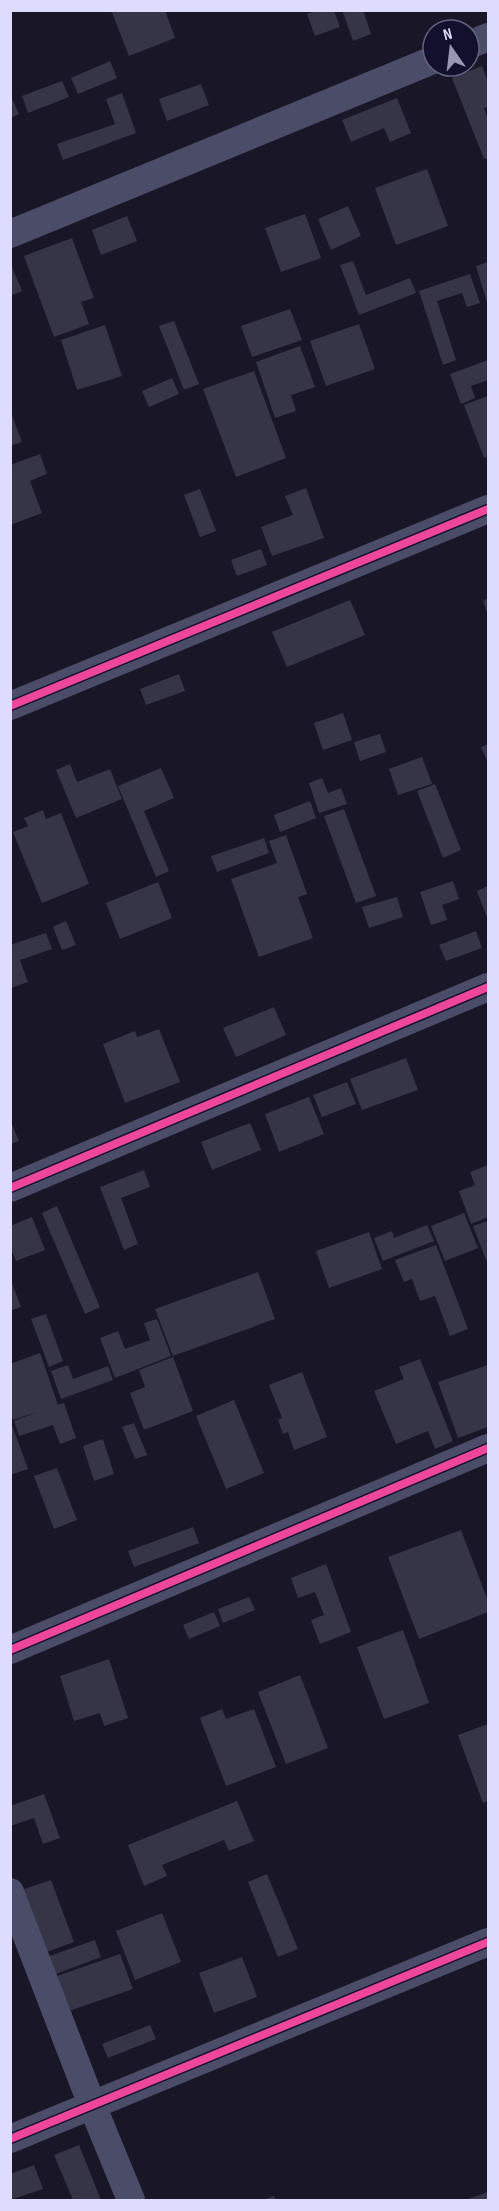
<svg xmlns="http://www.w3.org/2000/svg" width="499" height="2211" font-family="'Sofia Sans Condensed',sans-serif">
<rect width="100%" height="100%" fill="#181627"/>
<g fill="#363548">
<path d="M111 10H165L175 38 129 56Z"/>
<path d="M318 10H334L340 27 315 36 307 14Z"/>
<path d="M342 10H363L371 34 353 41Z"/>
<path d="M110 61 117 78 78 94 71 78Z"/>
<path d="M482 66 488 82V107L484 108 488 120V158L484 159 452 78Z"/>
<path d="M62 81 69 97 28 113 22 96Z"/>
<path d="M201 84 209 105 167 121 159 99Z"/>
<path d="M122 93 136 133 63 160 57 144 115 124 106 99Z"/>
<path d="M10 94 19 114 10 118Z"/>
<path d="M397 98 411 133 390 142 384 128 351 142 342 120Z"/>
<path d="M427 169 448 226 396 245 375 188Z"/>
<path d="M348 206 361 236 331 250 318 219Z"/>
<path d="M305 214 321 258 281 272 265 228Z"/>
<path d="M127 216 137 241 101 255 92 230Z"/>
<path d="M72 238 94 298 81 302 89 324 54 337 24 256Z"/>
<path d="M353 261 366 295 410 278 416 293 359 315 340 265Z"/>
<path d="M10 262 22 291 10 296Z"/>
<path d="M488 262V306L476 266Z"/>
<path d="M470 274 480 303 467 307 462 293 437 301 456 360 443 365 419 291Z"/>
<path d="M290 309 302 340 252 357 241 326Z"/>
<path d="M174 321 199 384 184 390 159 326Z"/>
<path d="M359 324 375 369 326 386 310 341Z"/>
<path d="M105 325 122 376 77 390 61 340Z"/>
<path d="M300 346 315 387 291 395 296 411 275 418 256 362Z"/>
<path d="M488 360V380L471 386 475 398 461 404 450 374Z"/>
<path d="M254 371 286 458 236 477 203 389Z"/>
<path d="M172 378 179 394 149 407 142 391Z"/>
<path d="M488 396V456L484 458 464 405Z"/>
<path d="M10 410 22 442 10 446Z"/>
<path d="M40 454 47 474 30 481 42 513 10 525V465Z"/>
<path d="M306 488 324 538 272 556 261 527 293 515 285 496Z"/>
<path d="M200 489 216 531 200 537 184 495Z"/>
<path d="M261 549 267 565 237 576 231 560Z"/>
<path d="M488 598V615L483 601Z"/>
<path d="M350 600 365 635 287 667 272 632Z"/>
<path d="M179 674 185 691 146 705 140 689Z"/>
<path d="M343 713 352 740 323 750 314 723Z"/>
<path d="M380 734 386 752 360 761 354 742Z"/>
<path d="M488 744V763L481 747Z"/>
<path d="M422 757 432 784 398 795 389 769Z"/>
<path d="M70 764 77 782 110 769 122 799 76 818 56 770Z"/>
<path d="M161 768 174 798 144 811 169 871 156 877 118 786Z"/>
<path d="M322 778 328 793 341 788 347 804 319 813 309 783Z"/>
<path d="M435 784 461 850 443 858 417 791Z"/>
<path d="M310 801 316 818 280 832 274 815Z"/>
<path d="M344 809 376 896 356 903 324 816Z"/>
<path d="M43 810 46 819 61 813 89 884 42 903 13 832 28 826 24 818Z"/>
<path d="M286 835 307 894 298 897 313 938 259 957 231 879 277 863 269 841Z"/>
<path d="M264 838 269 853 217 872 211 856Z"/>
<path d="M453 881 459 899 442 905 447 920 431 925 420 892Z"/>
<path d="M158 882 172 918 120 939 106 903Z"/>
<path d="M488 886V920L477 891Z"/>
<path d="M397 897 403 917 369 928 362 907Z"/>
<path d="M66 921 76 945 62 950 53 927Z"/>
<path d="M476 931 482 948 446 961 439 945Z"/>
<path d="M46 933 52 949 20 960 28 982 11 988 10 945Z"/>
<path d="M274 1007 286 1035 236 1057 223 1028Z"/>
<path d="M159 1029 180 1082 125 1103 103 1044 135 1031 137 1037Z"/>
<path d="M406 1058 418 1090 362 1110 350 1079Z"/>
<path d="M347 1082 356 1104 322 1117 313 1095Z"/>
<path d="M309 1097 324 1134 279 1152 265 1114Z"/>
<path d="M10 1120 19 1141 10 1144Z"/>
<path d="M250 1123 261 1150 212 1170 201 1142Z"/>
<path d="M488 1165V1217L471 1224 459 1191 475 1185 470 1172Z"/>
<path d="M144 1170 150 1187 121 1198 138 1244 124 1250 100 1187Z"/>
<path d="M57 1206 100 1307 85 1314 42 1213Z"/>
<path d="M464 1213 478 1248 445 1261 431 1226Z"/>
<path d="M32 1217 45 1250 16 1261 10 1246V1226Z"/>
<path d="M488 1221V1259L486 1260 473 1226Z"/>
<path d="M427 1225 434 1241 383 1261 374 1238 392 1231 394 1238Z"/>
<path d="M369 1232 382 1269 329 1288 316 1251Z"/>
<path d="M436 1245 468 1329 450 1336 435 1296 420 1301 412 1279 404 1282 395 1260Z"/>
<path d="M258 1272 275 1319 173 1356 155 1309Z"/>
<path d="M10 1278 21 1307 10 1311Z"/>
<path d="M46 1314 63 1361 49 1367 31 1319Z"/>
<path d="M157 1319 171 1356 115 1378 100 1338 118 1331 125 1349 150 1340 144 1323Z"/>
<path d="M40 1353 58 1405 64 1403 76 1438 60 1444 53 1425 19 1436 14 1421 37 1412 13 1420 10 1413V1364Z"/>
<path d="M173 1357 193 1411 144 1430 130 1393 145 1387 139 1370Z"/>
<path d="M420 1359 453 1441 435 1449 428 1431 396 1444 374 1391 404 1379 399 1367Z"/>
<path d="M68 1365 73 1379 108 1366 113 1380 61 1399 51 1371Z"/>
<path d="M488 1365V1427L458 1438 438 1382Z"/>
<path d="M302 1372 327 1437 294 1450 288 1432 283 1434 278 1420 282 1418 269 1385Z"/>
<path d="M234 1400 264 1473 226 1489 196 1416Z"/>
<path d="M134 1423 147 1455 135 1459 122 1427Z"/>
<path d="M10 1425H12L28 1469 10 1475Z"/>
<path d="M103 1439 114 1474 94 1481 83 1446Z"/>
<path d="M57 1468 77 1520 54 1529 34 1476Z"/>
<path d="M193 1527 199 1543 134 1567 128 1551Z"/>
<path d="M461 1530 488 1601V1612L419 1639 388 1557Z"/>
<path d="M326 1564 351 1632 320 1644 311 1620 324 1615 315 1592 298 1598 291 1578Z"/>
<path d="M249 1597 255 1610 223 1623 218 1609Z"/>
<path d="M214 1612 220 1626 189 1639 183 1625Z"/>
<path d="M403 1630 429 1703 384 1719 357 1647Z"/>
<path d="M109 1659 128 1718 104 1726 100 1713 74 1721 60 1676Z"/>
<path d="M300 1675 328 1748 286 1764 258 1692Z"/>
<path d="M222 1709 226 1719 254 1709 276 1767 226 1786 200 1718Z"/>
<path d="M488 1724V1801L483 1803 458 1735Z"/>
<path d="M44 1794 60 1838 43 1844 34 1818 10 1826V1806Z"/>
<path d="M237 1801 254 1841 229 1851 224 1840 162 1865 167 1876 144 1886 128 1845Z"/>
<path d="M267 1874 298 1949 278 1957 248 1882Z"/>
<path d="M51 1880 74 1942 44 1953 21 1890Z"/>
<path d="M162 1913 181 1962 135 1980 116 1931Z"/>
<path d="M95 1940 101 1957 53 1975 47 1957Z"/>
<path d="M120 1954 133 1989 69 2011 57 1976Z"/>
<path d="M242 1957 257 1997 214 2013 199 1973Z"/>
<path d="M150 2025 156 2039 108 2058 102 2044Z"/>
<path d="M79 2145 101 2200H73L54 2155Z"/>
<path d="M34 2165 43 2189 10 2200V2174Z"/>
<path d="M488 2192V2200H465Z"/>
<path d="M274 2196 276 2200H262Z"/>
</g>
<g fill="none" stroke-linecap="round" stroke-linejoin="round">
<g stroke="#4b4c68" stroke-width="28">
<path d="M469 45 488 37"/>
<path d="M10 234 433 60"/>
<path d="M10 706 488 509"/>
<path d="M10 1188 488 987"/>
<path d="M10 1650 488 1448"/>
<path d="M10 1892 92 2105 131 2200"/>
<path d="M10 2139 488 1942"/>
</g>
<g stroke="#12102d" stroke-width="11">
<g id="cycleway">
<path d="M10 706 488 509"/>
<path d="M10 1188 488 987"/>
<path d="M10 1650 488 1448"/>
<path d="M10 2139 488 1942"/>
</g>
</g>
<use href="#cycleway" stroke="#ed469a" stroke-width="8"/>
</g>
<rect width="499" height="2211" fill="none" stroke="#dddcff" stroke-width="24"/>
<g transform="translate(451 48) rotate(346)"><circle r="28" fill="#12102d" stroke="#636281" stroke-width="1.5"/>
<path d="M0-4.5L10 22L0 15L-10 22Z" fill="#9897b3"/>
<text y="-9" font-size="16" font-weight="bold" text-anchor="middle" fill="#dddcff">N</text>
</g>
</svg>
